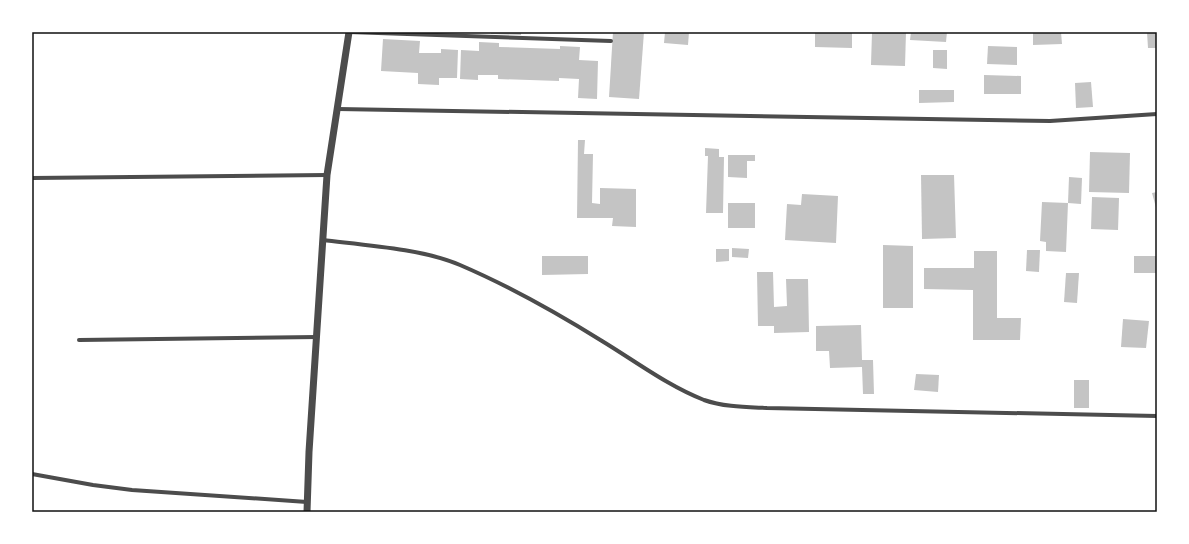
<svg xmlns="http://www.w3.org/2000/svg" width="1189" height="544" font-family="Bitter,serif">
<rect width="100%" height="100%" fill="#fff"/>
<g fill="#c4c4c4">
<path d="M491 32H521V35L491 34Z"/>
<path d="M613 32H644L639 99 609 97Z"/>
<path d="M665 32H689L688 45 664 43Z"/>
<path d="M815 32H852V48L815 47Z"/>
<path d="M872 32H906L905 66 871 65Z"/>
<path d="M911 32H947L946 42 910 40Z"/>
<path d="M1033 32H1061L1062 44 1033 45Z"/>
<path d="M1147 32H1157V48H1148Z"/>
<path d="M383 39 420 41 419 53H441V49L458 50 457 78H439V85L418 84V73L381 71Z"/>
<path d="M479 42 499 43V47L560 49V46L580 47 579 60 598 61 597 99 578 98 579 79 559 78V81L498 79V75H478V80L460 79 461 50 479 51Z"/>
<path d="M988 46 1017 47V65L987 64Z"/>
<path d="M933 50H947V69L933 68Z"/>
<path d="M984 75 1021 76V94H984Z"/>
<path d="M1091 82 1093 107 1076 108 1075 83Z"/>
<path d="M919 90H954V102L919 103Z"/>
<path d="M578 140H585L584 154H593L592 203 600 204V188L636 189V227L612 226 613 218H577Z"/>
<path d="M705 148 719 149V157H724L723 213H706L708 156H705Z"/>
<path d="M1090 152 1130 153 1129 193 1089 192Z"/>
<path d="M728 155H755V161H747V178L728 177Z"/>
<path d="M921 175H954L956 238 922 239Z"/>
<path d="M1069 177 1082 178 1081 204 1068 203Z"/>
<path d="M1157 192V211L1152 193Z"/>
<path d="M802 194 838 196 836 243 785 240 787 204 801 205Z"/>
<path d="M1092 197 1119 198 1118 230 1091 229Z"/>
<path d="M1042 202 1068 203 1066 252 1046 251V242L1040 241Z"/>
<rect x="728" y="203" width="27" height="25"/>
<path d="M883 245 913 246V308H883Z"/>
<path d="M732 248 749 249 748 258 732 257Z"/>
<path d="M716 249H729V261L716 262Z"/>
<path d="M1027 250H1040L1039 272 1026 271Z"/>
<path d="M974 251H997V318H1021L1020 340H973V290L924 289V268H974Z"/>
<path d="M542 256H588V274L542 275Z"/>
<rect x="1134" y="256" width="23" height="17"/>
<path d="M757 272H773L774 307 787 306 786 279H808L809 332 774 333V326H758Z"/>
<path d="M1066 273H1079L1077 303 1064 302Z"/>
<path d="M1123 319 1149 321 1146 348 1121 347Z"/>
<path d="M861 325 862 360H873L874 394H863L862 367 830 368 829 351H816V326Z"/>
<path d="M916 374 939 375 938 392 914 390Z"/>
<rect x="1074" y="380" width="15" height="28"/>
</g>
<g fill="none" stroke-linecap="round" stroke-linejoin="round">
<g stroke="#4c4c4c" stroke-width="4">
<path d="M349 32 611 41"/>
<path d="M338 109 1050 121 1157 114"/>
<path d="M32 178 327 175"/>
<path d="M323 240C365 245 423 249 460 265 509 286 557 313 602 341 635 361 668 386 704 400 724 407 746 407 767 408L1157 416"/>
<path d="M79 340 317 337"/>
<path d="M32 474 93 485 132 490 307 502"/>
</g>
<path stroke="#4c4c4c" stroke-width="7" d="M307 512 309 452 327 175 349 32"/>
</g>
<rect width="1189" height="544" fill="none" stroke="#ffffff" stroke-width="66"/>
<rect x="33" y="33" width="1123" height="478" fill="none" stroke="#111" stroke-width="1.5"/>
</svg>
